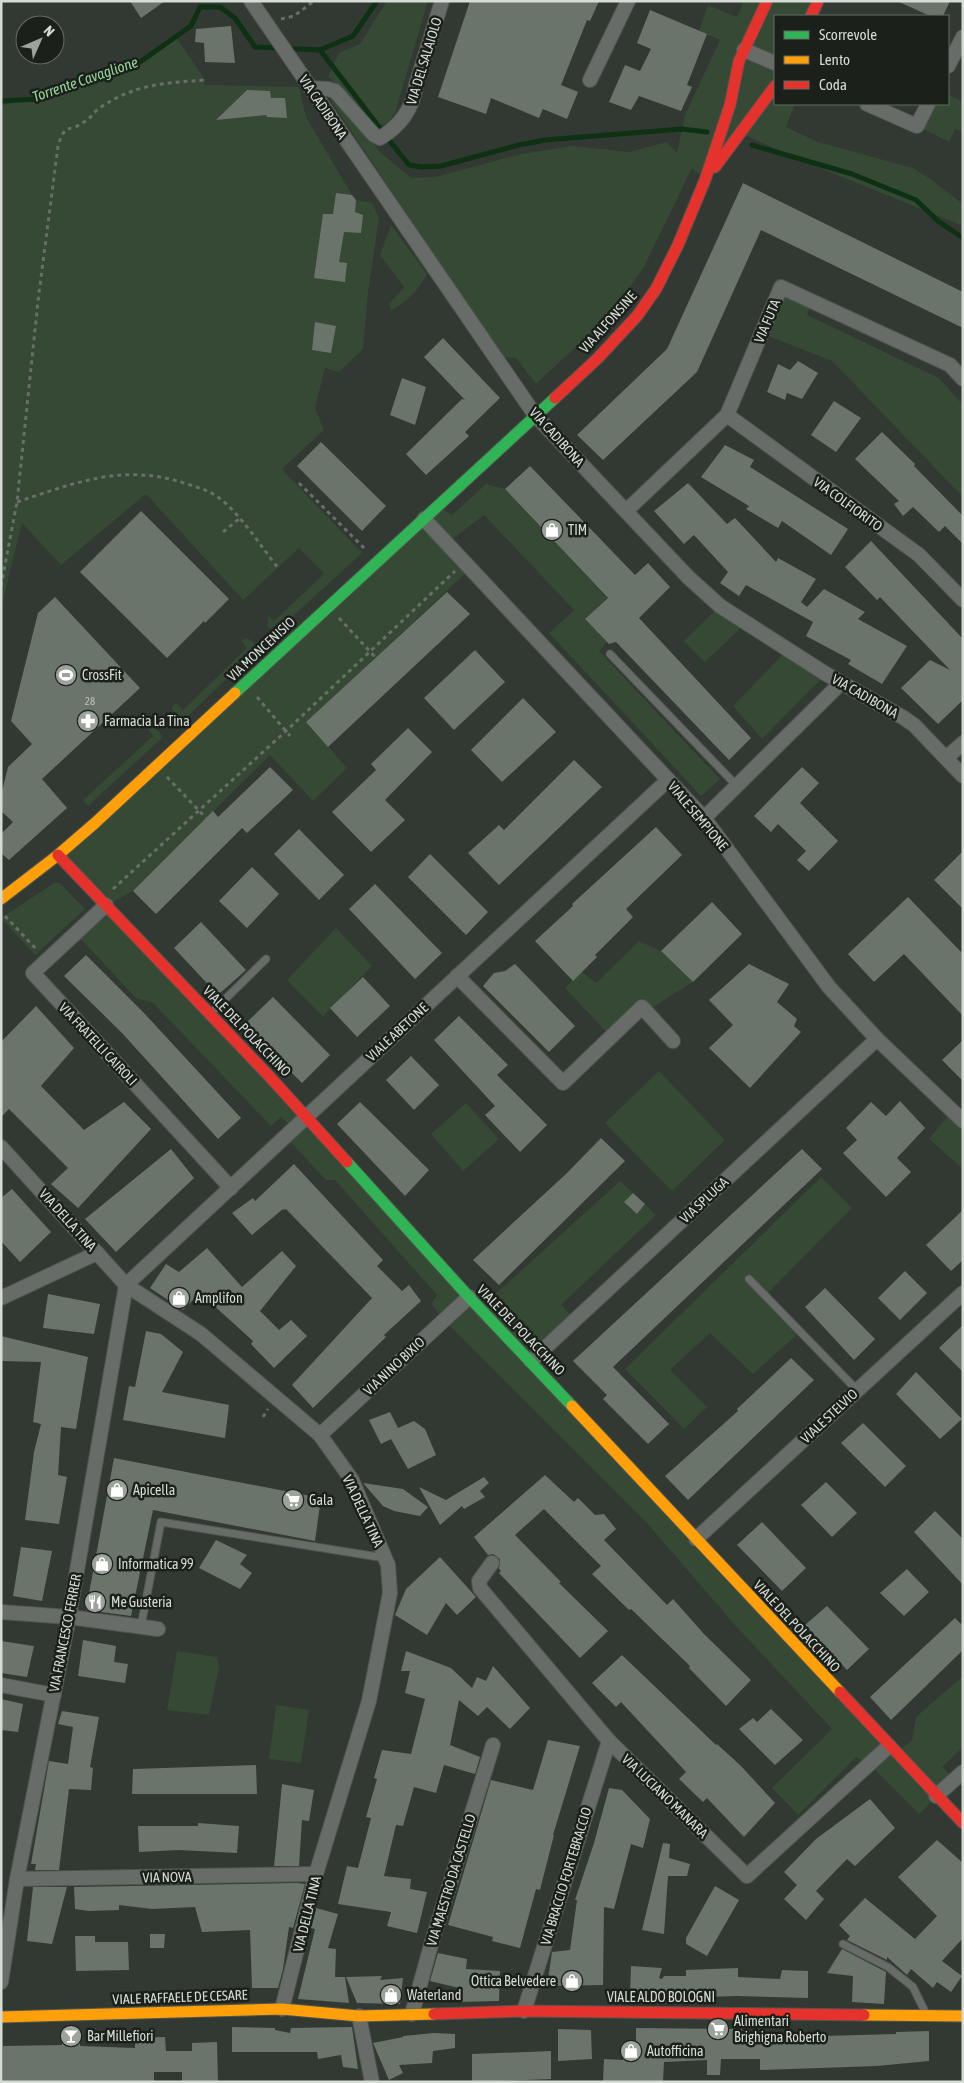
<svg xmlns="http://www.w3.org/2000/svg" width="964" height="2083" font-family="'Asap Condensed',sans-serif">
<rect width="100%" height="100%" fill="#323832"/>
<g fill="#354935">
<path d="M387 1H428L395 113 388 122 378 128C358 115 348 91 328 77L339 53 360 44Z"/>
<path d="M744 1H818L811 16H775V104H795L786 127 818 142 913 168 929 178 963 204V226L810 164 740 133 705 180 692 168 644 267 611 314 536 384 516 358 502 357 330 99 333 97 381 153 411 178 435 177 521 154 573 146 629 152 667 142 677 153 685 115 720 40 699 31 708 5 737 17Z"/>
<path d="M176 37 205 80 204 85 299 87 306 117 352 195 356 200 372 203 379 218 368 293 363 349 339 372 325 368 315 408 324 430 282 469 362 553 278 630H272L268 627V616L274 621 324 574 299 548 243 600 146 494 61 565 22 523 1 608V105L38 99 140 62Z"/>
<path d="M948 94 963 102V132L955 129 949 142 917 126 928 104H948Z"/>
<path d="M391 225 427 274C419 289 407 303 391 310L389 304 404 287 380 255Z"/>
<path d="M781 287 812 301 807 315 939 378 963 405V497L832 361 761 333Z"/>
<path d="M486 484 505 489 607 598 585 619 607 642 599 651 720 779 701 796 549 633 574 610 484 515 447 543 470 569 307 722 347 768 313 801 270 755 133 891 107 905 480 1308 620 1181 656 1215 561 1305 576 1320 531 1361 896 1753 912 1740 916 1717 963 1676V1747L942 1767 955 1779 919 1814 869 1764 856 1757 798 1815 772 1788 832 1729 734 1624 647 1523 444 1320 431 1304 437 1295 335 1180H326L285 1136 293 1128 281 1117 271 1126 153 1003 136 998 75 933 106 905 58 855 437 506 452 515Z"/>
<path d="M720 606 746 623 705 662 684 641Z"/>
<path d="M245 638C253 640 255 643 255 651L185 719C176 718 173 716 172 707L176 703 183 710 247 648 241 641Z"/>
<path d="M788 649 826 674 762 739 733 706Z"/>
<path d="M150 726C157 728 160 731 162 738L88 806 83 800 153 736 148 729Z"/>
<path d="M54 883H60L85 909 35 955 1 918Z"/>
<path d="M336 928 372 966 323 1016 287 980Z"/>
<path d="M639 941 661 951 693 982 645 1012 611 1037 565 988 582 972 596 983Z"/>
<path d="M659 1071 725 1140 672 1191 605 1123Z"/>
<path d="M466 1103 499 1139 463 1171 431 1134Z"/>
<path d="M952 1111 963 1116V1169L929 1139Z"/>
<path d="M821 1177 852 1208 765 1296 800 1332 753 1374 710 1333 670 1370 707 1407 684 1429 625 1369Z"/>
<path d="M177 1651 217 1657 219 1667 209 1715 167 1710Z"/>
<path d="M276 1705 309 1710 301 1763 269 1759Z"/>
</g>
<g fill="none" stroke-linecap="round" stroke-linejoin="round">
<g stroke="#0e3113" stroke-width="5">
<path d="M320 50 380 128"/>
<path d="M1 101 38 99 140 62 191 26 200 7H220L235 18 255 47 320 50 353 36 377 1"/>
<path d="M388 139 409 165 421 167 441 166 519 145 545 140 682 129 707 132"/>
<path d="M752 145 852 174 916 200 938 221 963 238"/>
</g>
</g>
<g fill="#6a746a">
<path d="M130 1H165L141 18Z"/>
<path d="M470 1H599L590 21 587 20 561 85 578 92 567 119 543 109 539 118 491 98 486 114 438 97Z"/>
<path d="M897 1H950L943 16H930Z"/>
<path d="M650 10 707 34 687 85 692 87 681 111 639 96 631 110 609 102 625 65 640 71 651 49 637 43Z"/>
<path d="M231 26 235 63 205 62 204 43 195 42 196 29Z"/>
<path d="M247 90 270 91 271 98H285L287 118 267 117 266 115 216 120Z"/>
<path d="M743 183 963 292V328L761 230 697 372 603 460 577 435 667 349Z"/>
<path d="M336 193 352 195 356 200 355 212 363 215 361 233 344 232 339 262 347 263 345 282 314 278 323 214H333Z"/>
<path d="M315 322 336 326 331 353 312 350Z"/>
<path d="M443 338 500 398 465 432 469 436 426 475 406 454 462 399 465 400 424 357Z"/>
<path d="M798 361 818 373 802 399 787 393 785 400 767 392 778 364 790 370Z"/>
<path d="M402 378 426 387 415 425 390 415Z"/>
<path d="M834 401 861 418 836 452 811 435Z"/>
<path d="M882 432 915 464 914 466 963 516V544L945 526 939 532 913 507 903 516 894 504 899 501 855 459Z"/>
<path d="M321 442 386 506 362 531 297 466Z"/>
<path d="M725 445 754 460 750 467 848 529 831 555 782 521 778 528 746 509 749 506 701 477Z"/>
<path d="M530 466 635 575 648 563 670 587 639 618 751 738 729 760 616 642 609 644 585 619 608 598 505 489Z"/>
<path d="M688 483 727 524 735 518 776 562 778 558 816 579 801 602 807 607 824 589 865 612 858 619 907 646 882 684 848 664 851 660 806 636 813 622 746 585 739 596 720 583 728 572 694 535 684 544 654 511Z"/>
<path d="M141 511 229 599 205 623 204 621 167 658 80 572Z"/>
<path d="M871 541 963 639V700L938 724 901 688 930 660 950 670 880 597 877 600 845 567Z"/>
<path d="M447 592 470 614 328 747 306 722Z"/>
<path d="M55 597 140 688 42 779 67 808 9 860 1 853V834L13 822 1 811V795L8 767 32 744 11 721 38 613Z"/>
<path d="M475 650 505 682 454 730 424 698Z"/>
<path d="M523 698 556 732 502 782 471 750Z"/>
<path d="M408 728 432 752 385 800 405 820 371 852 332 812 376 770 371 764Z"/>
<path d="M574 760 602 787 499 885 468 853 499 825 504 830Z"/>
<path d="M270 767 293 790 247 833 242 828 156 914 133 891 213 811 218 817Z"/>
<path d="M802 767 819 783 800 803 838 841 809 871 797 860 806 851 778 824 771 832 754 816Z"/>
<path d="M656 827 682 855 626 909 633 917 595 955 597 957 573 981 535 941 573 906 572 904Z"/>
<path d="M299 829 344 875 319 900 274 854Z"/>
<path d="M963 851V909L934 880Z"/>
<path d="M430 854 488 912 466 935 408 877Z"/>
<path d="M252 867 279 894 247 928 219 901Z"/>
<path d="M375 884 442 953 415 979 349 909Z"/>
<path d="M908 897 963 954V1016L904 954 874 982 848 954Z"/>
<path d="M712 902 742 934 693 982 661 951Z"/>
<path d="M201 922 246 970 218 995 174 948Z"/>
<path d="M86 955 144 1013 241 1118 218 1139 122 1033 64 976Z"/>
<path d="M515 964 575 1026 549 1052 483 986 494 973 505 971Z"/>
<path d="M749 964 789 984 777 1002 797 1019 794 1026 801 1032 750 1088 709 1048 733 1025 709 1000Z"/>
<path d="M363 977 390 1006 357 1037 330 1008Z"/>
<path d="M273 997 330 1055 302 1083 244 1025Z"/>
<path d="M36 1006 74 1048 41 1086 84 1130 124 1102 151 1129 78 1208 51 1184 68 1168 9 1109 1 1117V1042Z"/>
<path d="M459 1016 508 1065 497 1075 547 1125 520 1152 485 1115 495 1106 434 1040Z"/>
<path d="M963 1040V1081L942 1060Z"/>
<path d="M411 1056 439 1085 414 1110 386 1080Z"/>
<path d="M900 1101 925 1128 897 1158 911 1172 886 1197 843 1153 857 1140 846 1128 871 1102 886 1116Z"/>
<path d="M360 1102 429 1170 405 1196 337 1124Z"/>
<path d="M601 1138 625 1161 499 1285 473 1260 567 1173Z"/>
<path d="M171 1149 194 1178 116 1252 85 1219Z"/>
<path d="M802 1149 822 1169 613 1367 669 1424 648 1444 603 1399 607 1395 573 1361Z"/>
<path d="M294 1164 383 1260 377 1266 402 1291 409 1285 421 1301 384 1335 386 1337 313 1408 292 1385 372 1298 286 1209 284 1210 283 1209 252 1235 232 1213 253 1198 255 1201Z"/>
<path d="M12 1189 51 1232 20 1262 1 1241V1198Z"/>
<path d="M633 1193 645 1204 637 1214 624 1202Z"/>
<path d="M963 1210V1260L951 1271 926 1245Z"/>
<path d="M207 1248 242 1287 282 1251 296 1266 260 1311 279 1330 291 1320 307 1336 274 1368 251 1344 253 1341 200 1293 183 1310 150 1288 166 1264 179 1272Z"/>
<path d="M905 1271 927 1293 900 1320 878 1298Z"/>
<path d="M825 1288 875 1339 854 1360 805 1307Z"/>
<path d="M48 1294 100 1304 94 1334 43 1328Z"/>
<path d="M963 1325V1372L939 1348Z"/>
<path d="M146 1331 161 1334 183 1352 162 1392 229 1405 225 1438 123 1420 129 1386 135 1387Z"/>
<path d="M1 1336 88 1357 76 1429 61 1427 58 1475 67 1477 59 1524 25 1520 34 1452 41 1424 33 1422 41 1362 1 1361Z"/>
<path d="M791 1358 814 1380 688 1500 665 1476 738 1411 737 1409Z"/>
<path d="M916 1372 962 1419 940 1439 896 1394Z"/>
<path d="M390 1412 398 1428 414 1421 425 1429 436 1455 408 1469 391 1439 381 1444 369 1420Z"/>
<path d="M863 1423 906 1466 885 1487 841 1443Z"/>
<path d="M114 1458 321 1498 315 1541 153 1510 131 1616 86 1610Z"/>
<path d="M545 1475 574 1502 578 1498 595 1515 604 1514 616 1529 604 1540 667 1605 673 1599 704 1634 751 1680 726 1706 689 1668 690 1666 631 1609 629 1610 592 1574 601 1566 544 1509 515 1535 561 1582 559 1583 608 1631 580 1658 499 1573 501 1571 499 1569 500 1559 493 1554 488 1555 474 1537Z"/>
<path d="M484 1477 489 1483 480 1491 485 1497 464 1509 462 1506 440 1525 419 1487 446 1500Z"/>
<path d="M826 1482 857 1513 832 1537 801 1505Z"/>
<path d="M363 1483 403 1489 428 1507 420 1516 394 1511 383 1506Z"/>
<path d="M935 1511 963 1539V1585L914 1532Z"/>
<path d="M762 1522 806 1568 782 1591 737 1545Z"/>
<path d="M216 1540 247 1555 240 1564 252 1573 240 1589 199 1568Z"/>
<path d="M21 1547 52 1551 42 1601 13 1596Z"/>
<path d="M440 1557 476 1597 457 1615 446 1603 427 1635 395 1615 406 1589Z"/>
<path d="M907 1569 929 1592 904 1616 880 1593Z"/>
<path d="M827 1606 869 1649 847 1670 805 1625Z"/>
<path d="M955 1618 963 1626V1650L891 1720 870 1697Z"/>
<path d="M83 1640 116 1646 114 1662 128 1664 125 1683 78 1676Z"/>
<path d="M1 1641 34 1646 27 1677 1 1673Z"/>
<path d="M406 1651 451 1668 472 1688 477 1677 486 1681 493 1666 530 1708 510 1729 487 1707 478 1716 459 1700 450 1745 480 1757 475 1774 444 1765 436 1793 414 1787 403 1826 396 1825 384 1876 411 1879 410 1889 427 1892 417 1933 387 1926 391 1912 338 1904 347 1866 358 1868 371 1818 366 1817 377 1779 374 1778 382 1750 411 1754 425 1699 405 1693 410 1671H401Z"/>
<path d="M622 1655 716 1745 717 1744 741 1766 775 1803 744 1837 707 1798 703 1802 679 1779 686 1772 621 1702 616 1707 592 1683Z"/>
<path d="M1 1699 23 1704 18 1732 1 1730Z"/>
<path d="M771 1709 803 1740 775 1765 739 1729 753 1718 757 1722Z"/>
<path d="M62 1711 99 1717 90 1767 93 1768 91 1790 69 1789 59 1870H35L36 1864H31L49 1761 68 1764 73 1727 58 1724Z"/>
<path d="M548 1740 580 1746 553 1835H554L540 1890 536 1889 520 1948 492 1941 493 1937 448 1925 491 1780 533 1790Z"/>
<path d="M256 1765 257 1794H132L133 1769Z"/>
<path d="M282 1784 314 1790 309 1821 302 1820 299 1866H274Z"/>
<path d="M609 1788 622 1790 650 1819 643 1848 631 1844 614 1909 604 1907 603 1985 547 1986 552 1952 570 1950 577 1900H575L594 1843Z"/>
<path d="M870 1799 895 1828 855 1866 847 1859 816 1891 824 1899 806 1920 784 1899 797 1885 784 1872 816 1839Z"/>
<path d="M198 1823 239 1826 237 1853 179 1850 139 1852 138 1826H198Z"/>
<path d="M937 1840 963 1863V1938L942 1961 962 1976 951 1992 937 1982 933 1988 911 1969 907 1975 887 1957V1960L847 1940 850 1936 839 1925 865 1898 915 1939 937 1916 898 1877Z"/>
<path d="M663 1843 670 1844 669 1858 690 1864 687 1876H668L664 1934 642 1930Z"/>
<path d="M297 1883 305 1884 293 1928 289 1927 283 1969 278 1988H252L250 1930 202 1932 195 1907 152 1909 119 1905V1910L89 1911 75 1909 74 1887Z"/>
<path d="M715 1886 739 1900 707 1956 686 1944V1938Z"/>
<path d="M33 1887H67L52 1944 27 1941Z"/>
<path d="M316 1908 338 1914 328 1948 336 1949 335 1977H345L349 2003 298 1999 315 1929 311 1928Z"/>
<path d="M150 1934H165L164 1948H150Z"/>
<path d="M75 1936H95V1942H128L129 1970 76 1971Z"/>
<path d="M842 1949 886 1972 884 2004 852 2002 853 1976 827 1973Z"/>
<path d="M438 1953 467 1959 466 1969 500 1971 499 2001 458 2002 459 1988 430 1981Z"/>
<path d="M631 1966 662 1968 659 1978 662 1979 664 1976H686V1970L738 1968V1977L780 1979 782 1970 808 1971V1998L737 1996 672 1998 630 1995Z"/>
<path d="M382 1976 380 1980 403 1978 400 2004 357 2003 346 1977Z"/>
<path d="M232 2027 275 2028V2030L290 2033 291 2028 352 2027 358 2069 343 2067 341 2055 318 2059 317 2052H232Z"/>
<path d="M636 2028 742 2029 741 2041 823 2039 822 2036 896 2034V2032L929 2031V2061L877 2066 760 2070V2059H721L720 2075H707V2060L664 2062 663 2082H603L604 2059 623 2060V2049L636 2050Z"/>
<path d="M558 2029 591 2030 592 2059 558 2061Z"/>
<path d="M63 2032 80 2033V2046L135 2048V2038L165 2037 166 2051H192V2043L217 2042 218 2082H182V2072H154V2082H3V2046L62 2045Z"/>
<path d="M434 2033 455 2034V2048L433 2051 432 2063 399 2065 403 2073 389 2080 373 2043 403 2037V2036Z"/>
<path d="M551 2051V2079L472 2082V2054Z"/>
</g>
<g fill="none" stroke-linecap="round" stroke-linejoin="round">
<g stroke="#4f554f" stroke-width="9">
<g id="lane">
<path d="M610 654 736 785"/>
<path d="M210 1014 266 959"/>
<path d="M749 1279 857 1390"/>
<path d="M141 1626 161 1522 385 1558"/>
<path d="M843 1944 888 1967 913 1987 926 2014"/>
</g>
</g>
<g stroke="#4f554f" stroke-width="16">
<g id="street">
<path d="M251 1 535 415 688 577 720 606 826 674 904 718 914 725 963 776"/>
<path d="M744 50 775 63"/>
<path d="M948 66 963 37"/>
<path d="M590 80 628 1"/>
<path d="M310 88 328 89 335 91 374 135 380 138C400 126 413 108 416 85L442 1"/>
<path d="M867 104 917 126 928 104"/>
<path d="M727 415 919 555 963 600"/>
<path d="M626 511 727 415 781 287 950 365 963 379"/>
<path d="M424 519 704 818 829 987 877 1039 963 1121"/>
<path d="M946 758 963 743"/>
<path d="M704 818 841 683"/>
<path d="M106 905 33 973 231 1188"/>
<path d="M457 976 563 1083 642 1007 673 1041"/>
<path d="M1 1147 126 1285 201 1334 320 1435 352 1480 388 1565 390 1593 369 1701 316 1874 282 2009"/>
<path d="M126 1285 668 780"/>
<path d="M1 1298 97 1253"/>
<path d="M531 1361 877 1039"/>
<path d="M320 1435 469 1297"/>
<path d="M696 1539 963 1293"/>
<path d="M492 1563 479 1581 480 1588 609 1741 747 1876 889 1746"/>
<path d="M1 1612 69 1617 158 1629"/>
<path d="M1 1685 54 1695"/>
<path d="M936 1796 963 1772"/>
<path d="M17 1879 316 1874"/>
<path d="M1 1982 17 1879 69 1617 126 1285"/>
<path d="M524 2011 609 1741"/>
<path d="M412 2014 431 1945 493 1745"/>
<path d="M359 2016 372 2082"/>
</g>
</g>
<g stroke="#4f554f" stroke-width="13">
<g id="fast">
<path d="M235 693 555 398"/>
<path d="M347 1162 469 1297 572 1406"/>
</g>
</g>
<g stroke="#4f554f" stroke-width="13">
<g id="slow">
<path d="M1 899 58 855 95 823 235 693"/>
<path d="M572 1406 840 1692"/>
<path d="M864 2015 963 2016"/>
<path d="M1 2017 282 2009 359 2016 434 2014"/>
</g>
</g>
<g stroke="#4f554f" stroke-width="13">
<g id="jam">
<path d="M811 16 818 1"/>
<path d="M715 167 775 86"/>
<path d="M555 398 598 358 637 316 656 289 678 245 705 180 730 105 739 61 767 1"/>
<path d="M58 855 269 1076 347 1162"/>
<path d="M840 1692 963 1823"/>
<path d="M434 2014 524 2011 864 2015"/>
</g>
</g>
<g stroke="#686e68" stroke-width="3" stroke-dasharray="4 4" stroke-linecap="butt">
<path d="M281 19 294 16 314 1"/>
<path d="M299 483 366 550"/>
<path d="M17 502C75 483 122 463 184 483 196 487 209 490 219 498 238 511 263 549 278 568"/>
<path d="M223 532 239 519"/>
<path d="M1 586 17 502 38 301 58 146C65 122 69 133 84 122 90 119 93 113 98 109 134 84 164 83 205 80"/>
<path d="M339 618 376 658"/>
<path d="M257 697 290 736"/>
<path d="M167 777 206 818"/>
<path d="M113 889 286 731 455 571"/>
<path d="M5 916 37 950"/>
<path d="M263 1417 268 1409"/>
</g>
<use href="#lane" stroke="#686c68" stroke-width="7"/>
<use href="#street" stroke="#686c68" stroke-width="14"/>
<use href="#fast" stroke="#30b455" stroke-width="11"/>
<use href="#slow" stroke="#ff9f0a" stroke-width="11"/>
<use href="#jam" stroke="#e5322d" stroke-width="11"/>
</g>
<defs>
<g id="shop-disc" transform="scale(1.125)"><circle r="9.5" fill="#9ca39c" stroke="#1b201b"/><path d="M-5-2.5h2.3a2.7 3.5 0 0 1 5.4 0H5L5.5 6h-11ZM-1.5-2.5h3a1.5 2.3 0 0 0-3 0Z" fill="#fff"/></g>
<g id="stadium-disc" transform="scale(1.125)"><circle r="9.5" fill="#9ca39c" stroke="#1b201b"/><path d="M0-5a6.5 5 0 1 0 0 10a6.5 5 0 1 0 0-10ZM-3.5-1.8h7v3.6h-7Z" fill="#fff"/></g>
<g id="pharmacy-disc" transform="scale(1.125)"><circle r="9.5" fill="#9ca39c" stroke="#1b201b"/><path d="M-2-6h4v4h4v4h-4v4h-4v-4h-4v-4h4Z" fill="#fff"/></g>
<g id="supermarket-disc" transform="scale(1.125)"><circle r="9.5" fill="#9ca39c" stroke="#1b201b"/><path d="M-6-5.5h2.5l.6 2H6L4.5 2H-2.5L-4.4-4H-6ZM-1.5 3.2a1.3 1.3 0 1 0 .1 0ZM3 3.2a1.3 1.3 0 1 0 .1 0Z" fill="#fff"/></g>
<g id="restaurant-disc" transform="scale(1.125)"><circle r="9.5" fill="#9ca39c" stroke="#1b201b"/><path d="M-5-6h1v4h1v-4h1v4h1v-4h1v5L-1.5 .5V6h-2V.5L-5-1ZM5-6V6H3V1.5H1.5Q1.5-4 5-6Z" fill="#fff"/></g>
<g id="bar-disc" transform="scale(1.125)"><circle r="9.5" fill="#9ca39c" stroke="#1b201b"/><path d="M-6-5H6L.8 .8V4.5H3.5V6h-7V4.5H-.8V.8Z" fill="#fff"/></g>
</defs>
<g fill-rule="evenodd">
<use href="#shop-disc" x="552" y="530"/>
<use href="#stadium-disc" x="66" y="675"/>
<use href="#pharmacy-disc" x="88" y="721"/>
<use href="#shop-disc" x="179" y="1298"/>
<use href="#shop-disc" x="117" y="1490"/>
<use href="#supermarket-disc" x="293" y="1500"/>
<use href="#shop-disc" x="102" y="1564"/>
<use href="#restaurant-disc" x="95" y="1602"/>
<use href="#shop-disc" x="572" y="1981"/>
<use href="#shop-disc" x="391" y="1995"/>
<use href="#supermarket-disc" x="718" y="2029"/>
<use href="#bar-disc" x="71" y="2036"/>
<use href="#shop-disc" x="631" y="2051"/>
</g>
<g text-anchor="middle" dominant-baseline="central" stroke-width="5" stroke-linejoin="round" paint-order="stroke">
<g font-size="11" fill="#bac2ba">
<text x="90" y="701">28</text>
</g>
<g font-size="14" fill="#d5dcd5" stroke="#1b201b">
<text transform="translate(424 61) rotate(-73)">VIA DEL SALAIOLO</text>
<text transform="translate(323 107) rotate(56)">VIA CADIBONA</text>
<text transform="translate(767 321) rotate(-67)">VIA FUTA</text>
<text transform="translate(608 322) rotate(-48)">VIA ALFONSINE</text>
<text transform="translate(557 437) rotate(48)">VIA CADIBONA</text>
<text transform="translate(848 504) rotate(36)">VIA COLFIORITO</text>
<text transform="translate(261 649) rotate(-43)">VIA MONCENISIO</text>
<text transform="translate(865 696) rotate(30)">VIA CADIBONA</text>
<text transform="translate(698 816) rotate(50)">VIALE SEMPIONE</text>
<text transform="translate(247 1031) rotate(46)">VIALE DEL POLACCHINO</text>
<text transform="translate(397 1032) rotate(-43)">VIALE ABETONE</text>
<text transform="translate(98 1044) rotate(47)">VIA FRATELLI CAIROLI</text>
<text transform="translate(704 1200) rotate(-43)">VIA SPLUGA</text>
<text transform="translate(68 1220) rotate(48)">VIA DELLA TINA</text>
<text transform="translate(521 1330) rotate(46)">VIALE DEL POLACCHINO</text>
<text transform="translate(394 1366) rotate(-43)">VIA NINO BIXIO</text>
<text transform="translate(829 1416) rotate(-43)">VIALE STELVIO</text>
<text transform="translate(363 1511) rotate(65)">VIA DELLA TINA</text>
<text transform="translate(797 1626) rotate(47)">VIALE DEL POLACCHINO</text>
<text transform="translate(65 1633) rotate(-79)">VIA FRANCESCO FERRER</text>
<text transform="translate(665 1796) rotate(44)">VIA LUCIANO MANARA</text>
<text transform="translate(566 1876) rotate(-73)">VIA BRACCIO FORTEBRACCIO</text>
<text transform="translate(167 1877) rotate(-1)">VIA NOVA</text>
<text transform="translate(451 1880) rotate(-73)">VIA MAESTRO DA CASTELLO</text>
<text transform="translate(307 1914) rotate(-76)">VIA DELLA TINA</text>
<text transform="translate(180 1997) rotate(-2)">VIALE RAFFAELE DE CESARE</text>
<text x="661" y="1997">VIALE ALDO BOLOGNI</text>
</g>
<g font-size="14" fill="#d5dcd5" stroke="#1b201b" text-anchor="start">
<text x="568" y="530">TIM</text>
<text x="82" y="675">CrossFit</text>
<text x="104" y="721">Farmacia La Tina</text>
<text x="195" y="1298">Amplifon</text>
<text x="133" y="1490">Apicella</text>
<text x="309" y="1500">Gala</text>
<text x="118" y="1564">Informatica 99</text>
<text x="111" y="1602">Me Gusteria</text>
<text x="556" y="1981" text-anchor="end">Ottica Belvedere</text>
<text x="407" y="1995">Waterland</text>
<text x="734" y="2021">Alimentari<tspan x="734" dy="16">Brighigna Roberto</tspan></text>
<text x="87" y="2036">Bar Millefiori</text>
<text x="647" y="2051">Autofficina</text>
</g>
<g font-size="15" font-style="italic" fill="#96d39a" stroke="#1b201b">
<text transform="translate(85 79) rotate(-19)">Torrente Cavaglione</text>
</g>
</g>
<rect width="964" height="2083" fill="none" stroke="#d5dcd5" stroke-width="5"/>
<rect x="774" y="15" width="175" height="90" fill="#1b201b" stroke="#656b65"/>
<rect x="784" y="31" width="25" height="8" fill="#30b455" stroke="#656b65"/>
<text x="819" y="40" font-size="15" fill="#d5dcd5">Scorrevole</text>
<rect x="784" y="56" width="25" height="8" fill="#ff9f0a" stroke="#656b65"/>
<text x="819" y="65" font-size="15" fill="#d5dcd5">Lento</text>
<rect x="784" y="81" width="25" height="8" fill="#e5322d" stroke="#656b65"/>
<text x="819" y="90" font-size="15" fill="#d5dcd5">Coda</text>
<g transform="translate(40 40) rotate(45)"><circle r="24" fill="#1b201b" stroke="#656b65"/>
<path d="M0-4L9 19L0 12L-9 19Z" fill="#9ca39c"/>
<text y="-8" font-size="14" font-weight="bold" text-anchor="middle" fill="#d5dcd5">N</text>
</g>
</svg>
